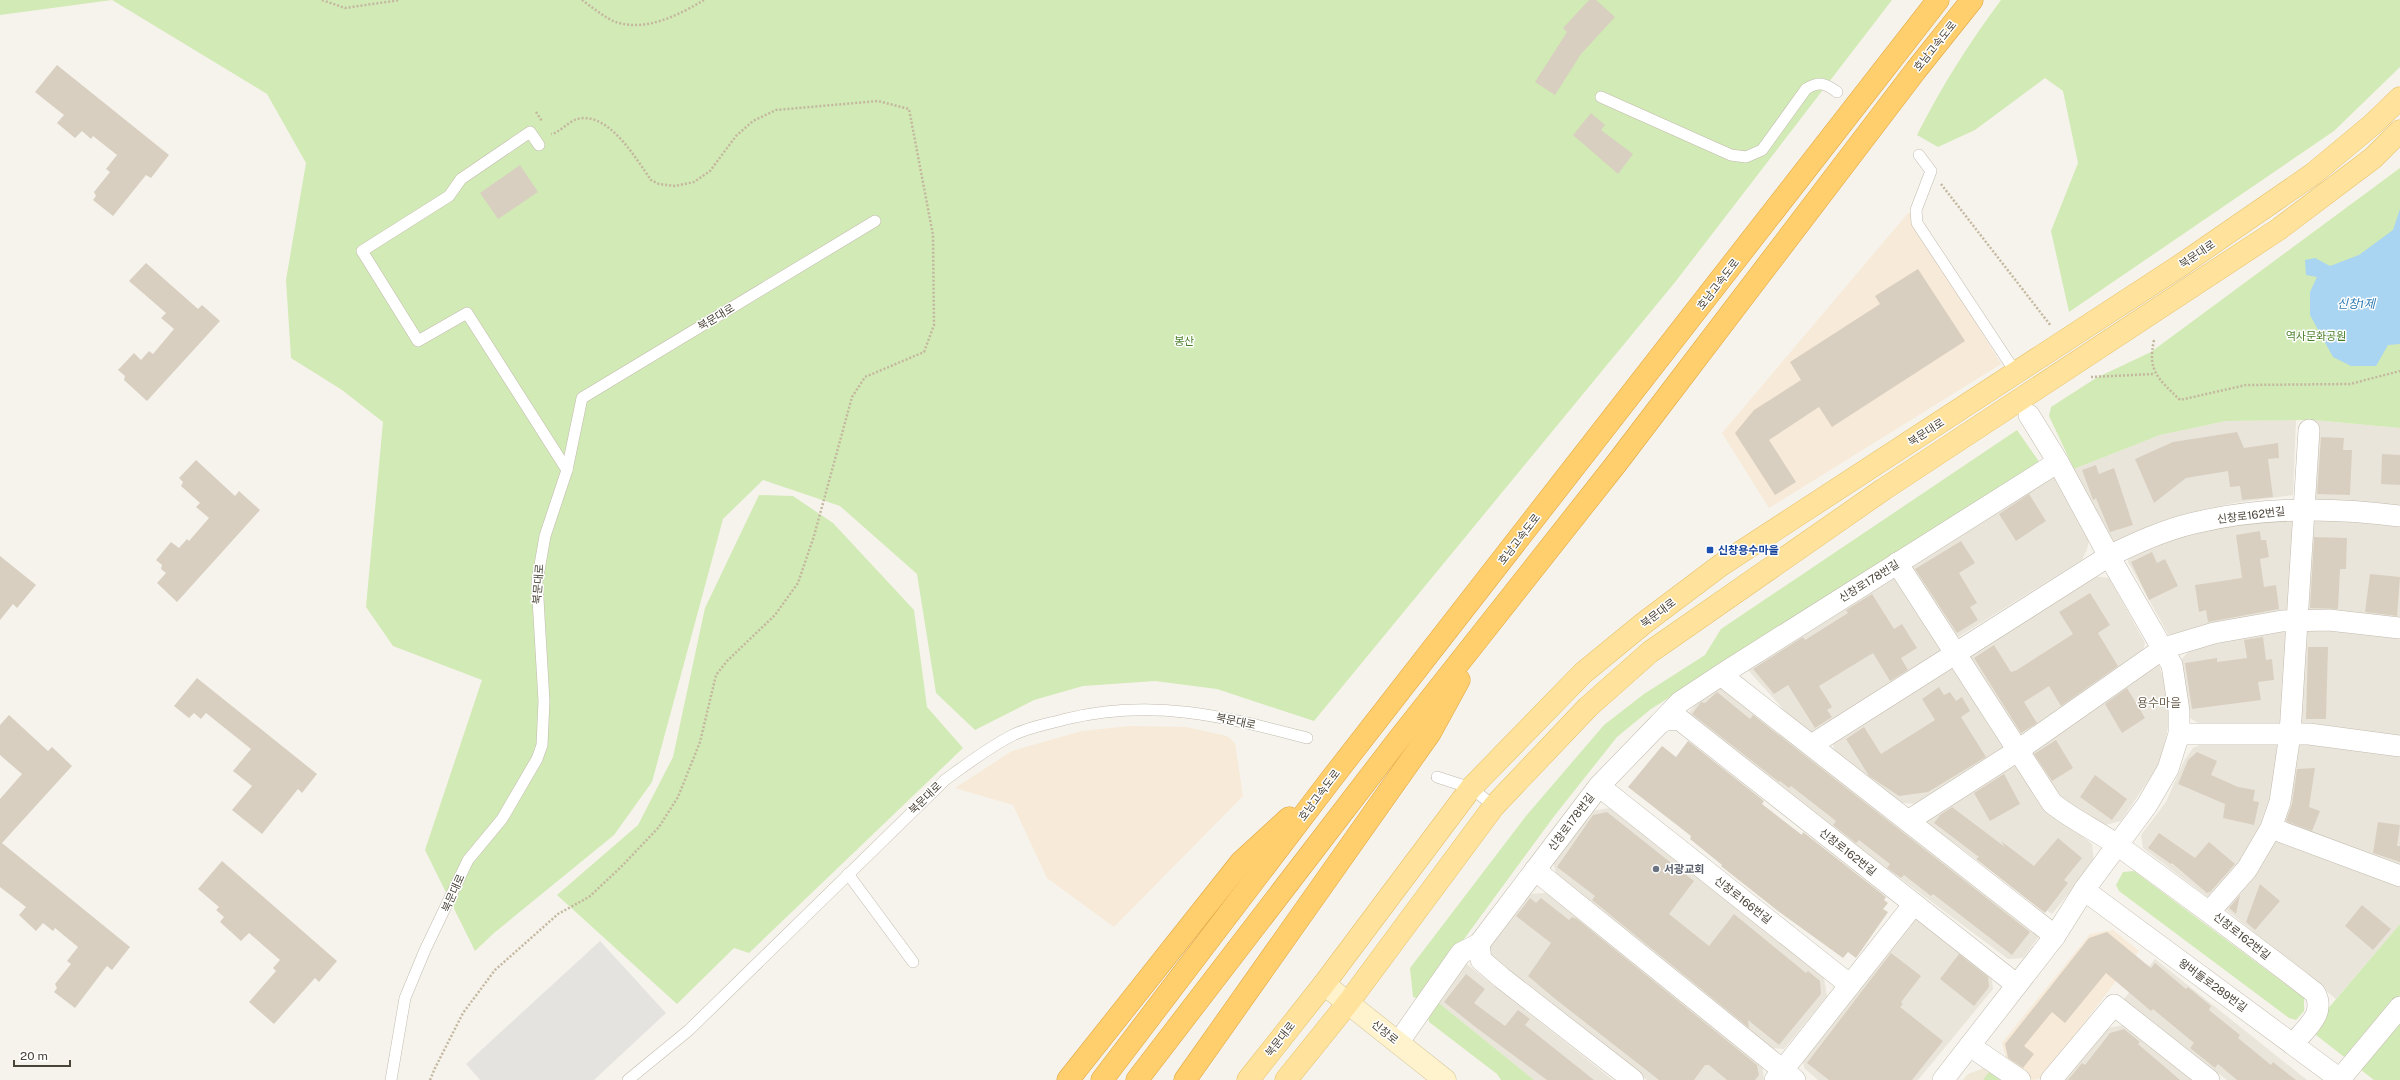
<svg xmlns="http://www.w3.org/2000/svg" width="2400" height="1080" font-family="'Public Sans','Noto Sans KR',sans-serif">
<rect width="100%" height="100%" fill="#f6f3ec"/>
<g fill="#eae5da">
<path d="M2296 420 2293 495 2234 503 2184 514 2110 543 2074 469 2160 435 2226 421Z"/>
<path d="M2313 420 2400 428V509L2310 499Z"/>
<path d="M2051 472 2089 541 2087 549 2082 560 1955 639 1908 565Z"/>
<path d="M2312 517 2400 526V623L2308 613Z"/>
<path d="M2295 519 2288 608 2286 615 2181 638 2168 634 2128 562 2129 557 2195 531Z"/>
<path d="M1894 573 1944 649 1813 733 1793 720 1747 669Z"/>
<path d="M2092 576 2109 578 2145 643 2141 658 2016 740 1965 658Z"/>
<path d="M2309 626 2400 638V741L2298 725 2302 632Z"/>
<path d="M2289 628 2287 724 2198 723 2190 718 2181 660 2189 651 2225 636Z"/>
<path d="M2159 665 2164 680 2169 721 2162 760 2121 821 2105 825 2049 790 2025 753Z"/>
<path d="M1955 666 2009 743 1916 804 1902 803 1834 752 1833 743Z"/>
<path d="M1722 684 2043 931 2023 958 2008 959 1685 717 1712 685Z"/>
<path d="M2278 743V761L2273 790 2262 825 2238 864 2209 898 2143 848 2141 835 2166 802 2184 761 2193 748 2202 744Z"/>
<path d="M2293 743 2328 745 2400 756V870L2279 825Z"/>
<path d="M2015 759 2062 820 2092 844 2094 862 2052 914 1922 820Z"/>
<path d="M1610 808 1824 978 1827 996 1784 1049 1771 1048 1556 874 1553 861 1591 811Z"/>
<path d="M2273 837 2400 885V924L2336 999 2224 908Z"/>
<path d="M1546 893 1762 1063 1764 1080H1647L1489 954 1488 945 1527 894Z"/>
<path d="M1920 916 1991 973 1993 989 1918 1080H1818L1804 1068 1803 1060 1910 919Z"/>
<path d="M2155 959 2307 1080H2227L2124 999Z"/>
<path d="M1463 961 1613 1080H1534L1434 999Z"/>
<path d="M2125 1025 2195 1080H2064L2108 1028Z"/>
</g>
<g fill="#f7ead8">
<path d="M1909 212 2001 364 1769 508 1722 433Z"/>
<path d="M1130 726 1186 727 1227 736 1235 743 1243 796 1114 927 1047 878 1013 805 955 788 1012 751 1082 731Z"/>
<path d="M2113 930 2139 951 2042 1078 2032 1080 2006 1058 2002 1043 2090 934Z"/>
</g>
<path fill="#efe8d6" d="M1984 1068 2000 1080H1963L1968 1074Z"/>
<g fill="#d2eab5">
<path d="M0 0H1892L1676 281 1314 721 1217 689 1155 681 1083 686 1034 700 975 730 936 693 917 574 840 506 763 480 723 519 652 782 614 835 494 933 475 951 425 850 482 680 393 646 366 607 383 422 342 390 291 358 286 280 306 163 267 94 112 0 0 15Z"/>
<path d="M2001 0H2400V67L2334 131 2069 312 2051 231 2078 163 2063 91 2045 78 1975 130 1938 147 1917 135C1941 87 1969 43 2001 0Z"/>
<path d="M2400 168V428L2313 420 2226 421 2160 435 2074 469 2049 416 2051 407 2096 378 2151 352Z"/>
<path d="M2017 430 2040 463 1651 709 1617 737 1555 815 1420 999 1413 997 1410 968 1526 816 1604 725 1644 694 1705 655 1721 629Z"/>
<path d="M759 495 793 496 833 523 914 610 927 707 963 748 749 953 734 948 677 1004 557 895 638 825 673 757 705 608Z"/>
<path d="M2134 871 2304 998V1011L2296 1020 2289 1018 2119 891 2116 885 2123 872Z"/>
<path d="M2400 924V1080H2374L2316 1035 2315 1024Z"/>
<path d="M1434 999 1534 1080H1501L1497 1074 1429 1022 1427 1009Z"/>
<path d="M1989 1072 2000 1080H1983Z"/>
</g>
<path fill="#e5e3e0" d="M600 941 666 1013 594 1080H480L466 1064Z"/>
<path fill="#a9d4f2" d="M2400 209V344L2388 345 2376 366H2351L2333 357 2310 315V292L2317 277 2306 275 2305 260 2315 258 2330 266 2359 255 2393 230Z"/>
<g fill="#d8cfc1">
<path d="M1589 0H1596L1615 17 1581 54 1555 95 1535 82 1567 32 1563 28Z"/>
<path d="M57 65 169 155 151 178 146 175 113 216 93 200 96 196 94 192 110 172 106 169 117 155 93 136 91 139 82 131 75 138 57 123 64 115 35 92Z"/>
<path d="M1591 113 1605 125 1601 130 1633 154 1618 174 1573 135Z"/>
<path d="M520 165 538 192 498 219 480 193Z"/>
<path d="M146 263 198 309 202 305 220 321 147 401 124 380 125 376 118 370 134 353 141 360 149 351 153 354 174 329 161 318 166 313 129 281Z"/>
<path d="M1918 269 1965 341 1832 427 1819 407 1769 440 1796 482 1775 495 1735 433 1754 410 1801 380 1790 362 1880 304 1875 296Z"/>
<path d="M2237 432 2244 448 2278 443 2279 458 2268 459 2273 497 2242 500 2240 486 2230 487 2228 471 2186 478 2154 503 2135 459 2173 442Z"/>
<path d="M2321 437 2344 438 2343 450H2352L2350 495 2317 494Z"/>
<path d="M2382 454 2400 455V485L2381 484Z"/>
<path d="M196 460 235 496 239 491 260 510 177 602 157 583 166 573 161 569 162 565 156 560 171 542 179 548 187 539 189 541 209 518 196 507 200 503 181 486 183 482 179 478Z"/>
<path d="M2096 465 2099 474 2114 468 2133 525 2110 532 2096 498 2093 500 2082 470Z"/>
<path d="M2029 494 2046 521 2016 541 1999 514Z"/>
<path d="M2260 531 2261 540H2266L2269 557 2260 559 2264 587 2276 585 2279 609 2208 622 2206 610 2199 612 2195 585 2242 578 2236 535Z"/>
<path d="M2314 537 2347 538 2346 569H2340L2338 609 2310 608Z"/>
<path d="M1961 541 1975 563 1959 573 1977 603 1970 607 1978 620 1957 633 1915 569Z"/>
<path d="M2152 552 2157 563 2165 559 2178 586 2149 600 2131 562Z"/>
<path d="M0 556 36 585 17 608 13 604 0 620Z"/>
<path d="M2370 574 2400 577 2397 616 2365 612Z"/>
<path d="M2090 593 2110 625 2098 633 2118 666 2061 706 2049 686 2024 702 2037 723 2021 733 1974 658 1994 645 2011 672 2017 670 2073 634 2059 612Z"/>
<path d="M1872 594 1894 629 1902 624 1917 648 1901 658 1908 670 1890 681 1873 653 1819 686 1832 707 1827 710 1832 717 1815 728 1788 685 1774 694 1753 669 1803 637 1805 640 1848 613 1846 610Z"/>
<path d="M2263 637 2266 660 2272 659 2274 680 2258 682 2261 700 2192 709 2185 663 2217 658V662L2247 658 2244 640Z"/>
<path d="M2308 647H2328L2326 719H2306Z"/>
<path d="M197 678 317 774 302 793 298 789 262 834 232 810 252 786 233 771 251 749 206 713 201 719 194 713 189 718 174 706Z"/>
<path d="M1939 687 1944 695 1950 692 1956 701 1962 697 1970 711 1961 717 1986 757 1928 792 1899 796 1869 776 1846 739 1864 727 1881 754 1935 720 1922 699Z"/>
<path d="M2127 688 2145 718 2122 733 2105 704Z"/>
<path d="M1717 692 1750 719 1753 715 2030 932 2012 955 1933 894 1931 896 1904 875 1901 878 1887 868 1890 864 1859 840 1856 843 1833 825 1836 821 1791 786 1789 788 1780 781 1779 782 1692 714 1701 702 1705 703Z"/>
<path d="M9 715 48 751 52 747 72 766 2 843 130 947 112 970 107 966 75 1008 54 992 57 988 55 984 71 964 67 961 78 947 55 928 53 931 43 923 36 931 19 915 26 907 0 887V799L22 774 0 755V725Z"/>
<path d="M2056 740 2073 768 2052 781 2034 754Z"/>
<path d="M1688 741 1764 801 1762 804 1802 835 1803 832 1886 897 1884 900 1888 903 1883 909 1888 912 1856 958 1848 952 1843 958 1778 911 1721 866 1722 865 1690 839 1691 836 1628 787 1662 746 1676 757Z"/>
<path d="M2197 752 2217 761 2211 775 2238 787 2255 790 2253 801 2259 802 2254 825 2223 818 2225 804 2178 784 2188 760Z"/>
<path d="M2315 768 2309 807 2320 811 2312 831 2286 821 2292 804 2297 769Z"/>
<path d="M2004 774 2020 804 1990 821 1974 793Z"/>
<path d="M2095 775 2127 799 2112 820 2080 797Z"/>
<path d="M1952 807 2005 847 2001 841 2034 866 2058 838 2082 858 2064 880 2068 883 2045 913 1976 859 1979 857 1934 823 1940 815Z"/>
<path d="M1607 812 1694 881 1669 914 1709 946 1734 914 1806 973 1808 971 1820 981 1821 994 1779 1045 1748 1020 1749 1028 1592 900 1595 896 1557 867 1593 815Z"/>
<path d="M2378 822 2400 825 2397 846H2400V862L2373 853Z"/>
<path d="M2159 833 2195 858 2209 842 2235 864 2210 892 2207 893 2172 863 2171 864 2148 848Z"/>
<path d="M222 861 337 961 319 982 315 978 274 1024 249 1002 276 971 273 968 280 960 249 933 241 941 220 922 224 917 216 910 219 907 198 889Z"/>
<path d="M2260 884 2280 901 2255 930 2246 922Z"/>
<path d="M2240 895 2236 914 2229 908Z"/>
<path d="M1530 898 1536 903 1541 898 1569 920 1572 917 1577 919 1757 1065 1759 1075 1755 1080H1727L1709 1065H1705L1694 1080H1659L1554 998 1528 976 1551 943 1516 916Z"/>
<path d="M2362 905 2391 929 2373 950 2345 926Z"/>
<path d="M2107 932 2151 968 2155 963 2186 989 2188 987 2211 1006 2209 1010 2240 1035 2238 1038 2271 1065 2273 1062 2296 1080H2237L2218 1064 2215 1068 2190 1048 2194 1043 2153 1009 2151 1011 2106 973 2065 1023 2052 1012 2024 1046 2034 1054 2023 1068 2008 1058 2005 1044 2070 962 2089 938Z"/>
<path d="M1891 953 1921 976 1901 1002 1903 1004 1900 1007 1943 1041 1912 1080H1829L1807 1063Z"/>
<path d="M1959 954 1988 977 1989 987 1974 1006 1940 979Z"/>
<path d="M1466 974 1485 989 1474 1003 1505 1026 1518 1010 1530 1019 1525 1025 1594 1080H1547L1478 1029 1444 1002Z"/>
<path d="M2124 1029 2140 1042 2138 1044 2180 1080H2068L2082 1063 2085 1065 2110 1033Z"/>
</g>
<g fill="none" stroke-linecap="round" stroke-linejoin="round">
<g stroke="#c2bbae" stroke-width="12">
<g id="lane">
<path d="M1601 97 1731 155 1746 157 1762 150 1806 89C1819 81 1825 83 1837 92"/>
<path d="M539 145 530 132 461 179 449 196 362 251 418 341 467 313 567 470"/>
<path d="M1919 155 1931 171 1916 210 1917 223 2016 373"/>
<path d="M1437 777 1471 788 1494 806"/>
<path d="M848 874 913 962"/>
<path d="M391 1080 405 998 425 950 468 860 502 819 537 759 542 745 544 701 537 582 545 536 567 470 582 398 875 221"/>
<path d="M628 1080 689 1030 945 780C967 764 989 747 1013 735 1029 727 1048 724 1066 719 1154 698 1222 716 1307 738"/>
</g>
</g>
<g stroke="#c2bbae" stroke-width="22">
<g id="street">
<path d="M1897 563 2052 803C2074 821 2100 832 2123 849 2188 896 2252 944 2315 993 2326 1014 2306 1028 2293 1044"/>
<path d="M1721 675 2055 936"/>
<path d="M1660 723 1680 702 1727 671 2058 462"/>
<path d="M2179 734H2309L2400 746"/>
<path d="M1813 744 2109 556C2136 543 2164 530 2194 523 2261 507 2332 507 2400 516"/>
<path d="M1599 786 1850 985"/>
<path d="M1908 821 2017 751 2164 648 2214 633 2282 621 2329 620 2400 628"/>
<path d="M2271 828 2400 876"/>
<path d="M1535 870 1795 1080"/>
<path d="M2084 890 2341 1080"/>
<path d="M2210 911 2247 869 2271 828 2280 802 2290 734 2309 430"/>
<path d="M1479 944 1481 960 1502 978 1633 1080"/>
<path d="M1398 1043 1461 953 1479 944 1599 786 1660 723 1666 720 1679 719 2017 985"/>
<path d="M1970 1046 2020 1080"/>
<path d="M2340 1079 2400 1007"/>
<path d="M1775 1080 1914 904"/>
<path d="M1943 1080 2055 936 2084 890 2147 805 2168 769 2179 734V711L2172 665 2109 556 2058 462 2029 415"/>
<path d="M2051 1080 2114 1005 2209 1080"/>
</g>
</g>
<g stroke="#d6c79b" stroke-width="23">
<path id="secondary" d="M1324 984 1445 1080"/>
</g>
<g stroke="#e6c16a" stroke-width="23">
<g id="primary">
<path d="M1248 1080 1324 984 1471 788 1583 673 1644 623 1721 565 2184 263 2313 174 2373 124 2400 98"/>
<path d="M1286 1080 1348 1003 1494 806 1588 707 1650 652 1884 489 2279 229 2373 158 2400 131"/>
</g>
</g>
<g stroke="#e0a43c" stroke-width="23">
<g id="highway">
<path d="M1068 1080 1241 862 1289 818"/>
<path d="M1102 1080 1332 778 1938 0"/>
<path d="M1137 1080 1398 740 1616 464 1916 70 1972 0"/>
<path d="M1185 1080 1430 733 1459 680"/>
</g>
</g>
<g stroke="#c4b79f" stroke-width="2.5" stroke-dasharray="2 2" stroke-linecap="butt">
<path d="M322 0 345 8 400 0"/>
<path d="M582 0C592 7 605 18 616 22 646 32 679 15 704 0"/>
<path d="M536 112 542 121"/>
<path d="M1941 184 2051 326"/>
<path d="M2154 340C2147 372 2159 379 2180 400L2246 385 2350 384 2400 371"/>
<path d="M2091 377 2154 374"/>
<path d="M430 1080 435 1068 463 1013 495 970 558 914 589 897 621 867 659 827 678 797 700 742 716 675 727 661 775 615 798 583 814 536 852 397 865 377 924 352 934 325 933 235 909 109 878 101 776 110 753 121 736 136 710 171 694 182 675 186 659 184 651 180C636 159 609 111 577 119 568 122 559 133 551 134"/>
</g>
<use href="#lane" stroke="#fff" stroke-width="11"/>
<use href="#street" stroke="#fff" stroke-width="21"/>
<use href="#secondary" stroke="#fff3cd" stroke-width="22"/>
<use href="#primary" stroke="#ffe39c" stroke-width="22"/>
<use href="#highway" stroke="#ffcf6e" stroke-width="22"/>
</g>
<rect fill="#1a4fb4" stroke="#fff" stroke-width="1.5" x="1706" y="546" width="8" height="8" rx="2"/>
<circle fill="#6b7280" stroke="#fff" stroke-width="1.5" cx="1656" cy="869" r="4"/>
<g text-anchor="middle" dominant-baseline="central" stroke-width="3" stroke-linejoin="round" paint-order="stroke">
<g font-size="11" fill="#4b4439" stroke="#fff">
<text transform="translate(1935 46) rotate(-51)">호남고속도로</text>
<text transform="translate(2197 254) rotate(-34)">북문대로</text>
<text transform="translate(1718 284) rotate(-52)">호남고속도로</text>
<text transform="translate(716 317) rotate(-31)">북문대로</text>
<text transform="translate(1926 432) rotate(-33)">북문대로</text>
<text transform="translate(2251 515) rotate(-7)">신창로162번길</text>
<text transform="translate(1519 539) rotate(-52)">호남고속도로</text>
<text transform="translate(1869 581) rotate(-32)">신창로178번길</text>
<text transform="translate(538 584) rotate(-86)">북문대로</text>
<text transform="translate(1658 613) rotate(-37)">북문대로</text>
<text transform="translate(1236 721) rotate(12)">북문대로</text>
<text transform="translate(1319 795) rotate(-53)">호남고속도로</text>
<text transform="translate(925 798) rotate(-44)">북문대로</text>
<text transform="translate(1571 822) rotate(-53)">신창로178번길</text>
<text transform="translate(1848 852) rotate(38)">신창로162번길</text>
<text transform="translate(453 893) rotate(-66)">북문대로</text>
<text transform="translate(1743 900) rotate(38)">신창로166번길</text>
<text transform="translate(2242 936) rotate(38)">신창로162번길</text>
<text transform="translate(2213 985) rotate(36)">왕버들로289번길</text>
<text transform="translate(1385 1032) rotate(39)">신창로</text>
<text transform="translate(1280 1039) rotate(-52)">북문대로</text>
</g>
<g font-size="11" fill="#4a7f2a" stroke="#fff">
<text x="2316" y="336">역사문화공원</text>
<text x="1184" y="341">봉산</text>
</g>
<g font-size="11" font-weight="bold" fill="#164399" stroke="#fff" text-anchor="start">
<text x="1718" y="550">신창용수마을</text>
</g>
<g font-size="11" font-weight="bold" fill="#5b616d" stroke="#fff" text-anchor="start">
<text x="1664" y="869">서광교회</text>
</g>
<g font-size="12" font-style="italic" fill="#2e7ab2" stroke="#fff">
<text x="2356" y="304">신창1제</text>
</g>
<g font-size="12" fill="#6e6250" stroke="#fff">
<text x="2159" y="703">용수마을</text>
</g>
</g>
<path d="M14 1060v6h56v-6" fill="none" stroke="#4b4439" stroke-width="2"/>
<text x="20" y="1060" font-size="12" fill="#4b4439" stroke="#ffffff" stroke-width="3" paint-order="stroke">20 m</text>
</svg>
